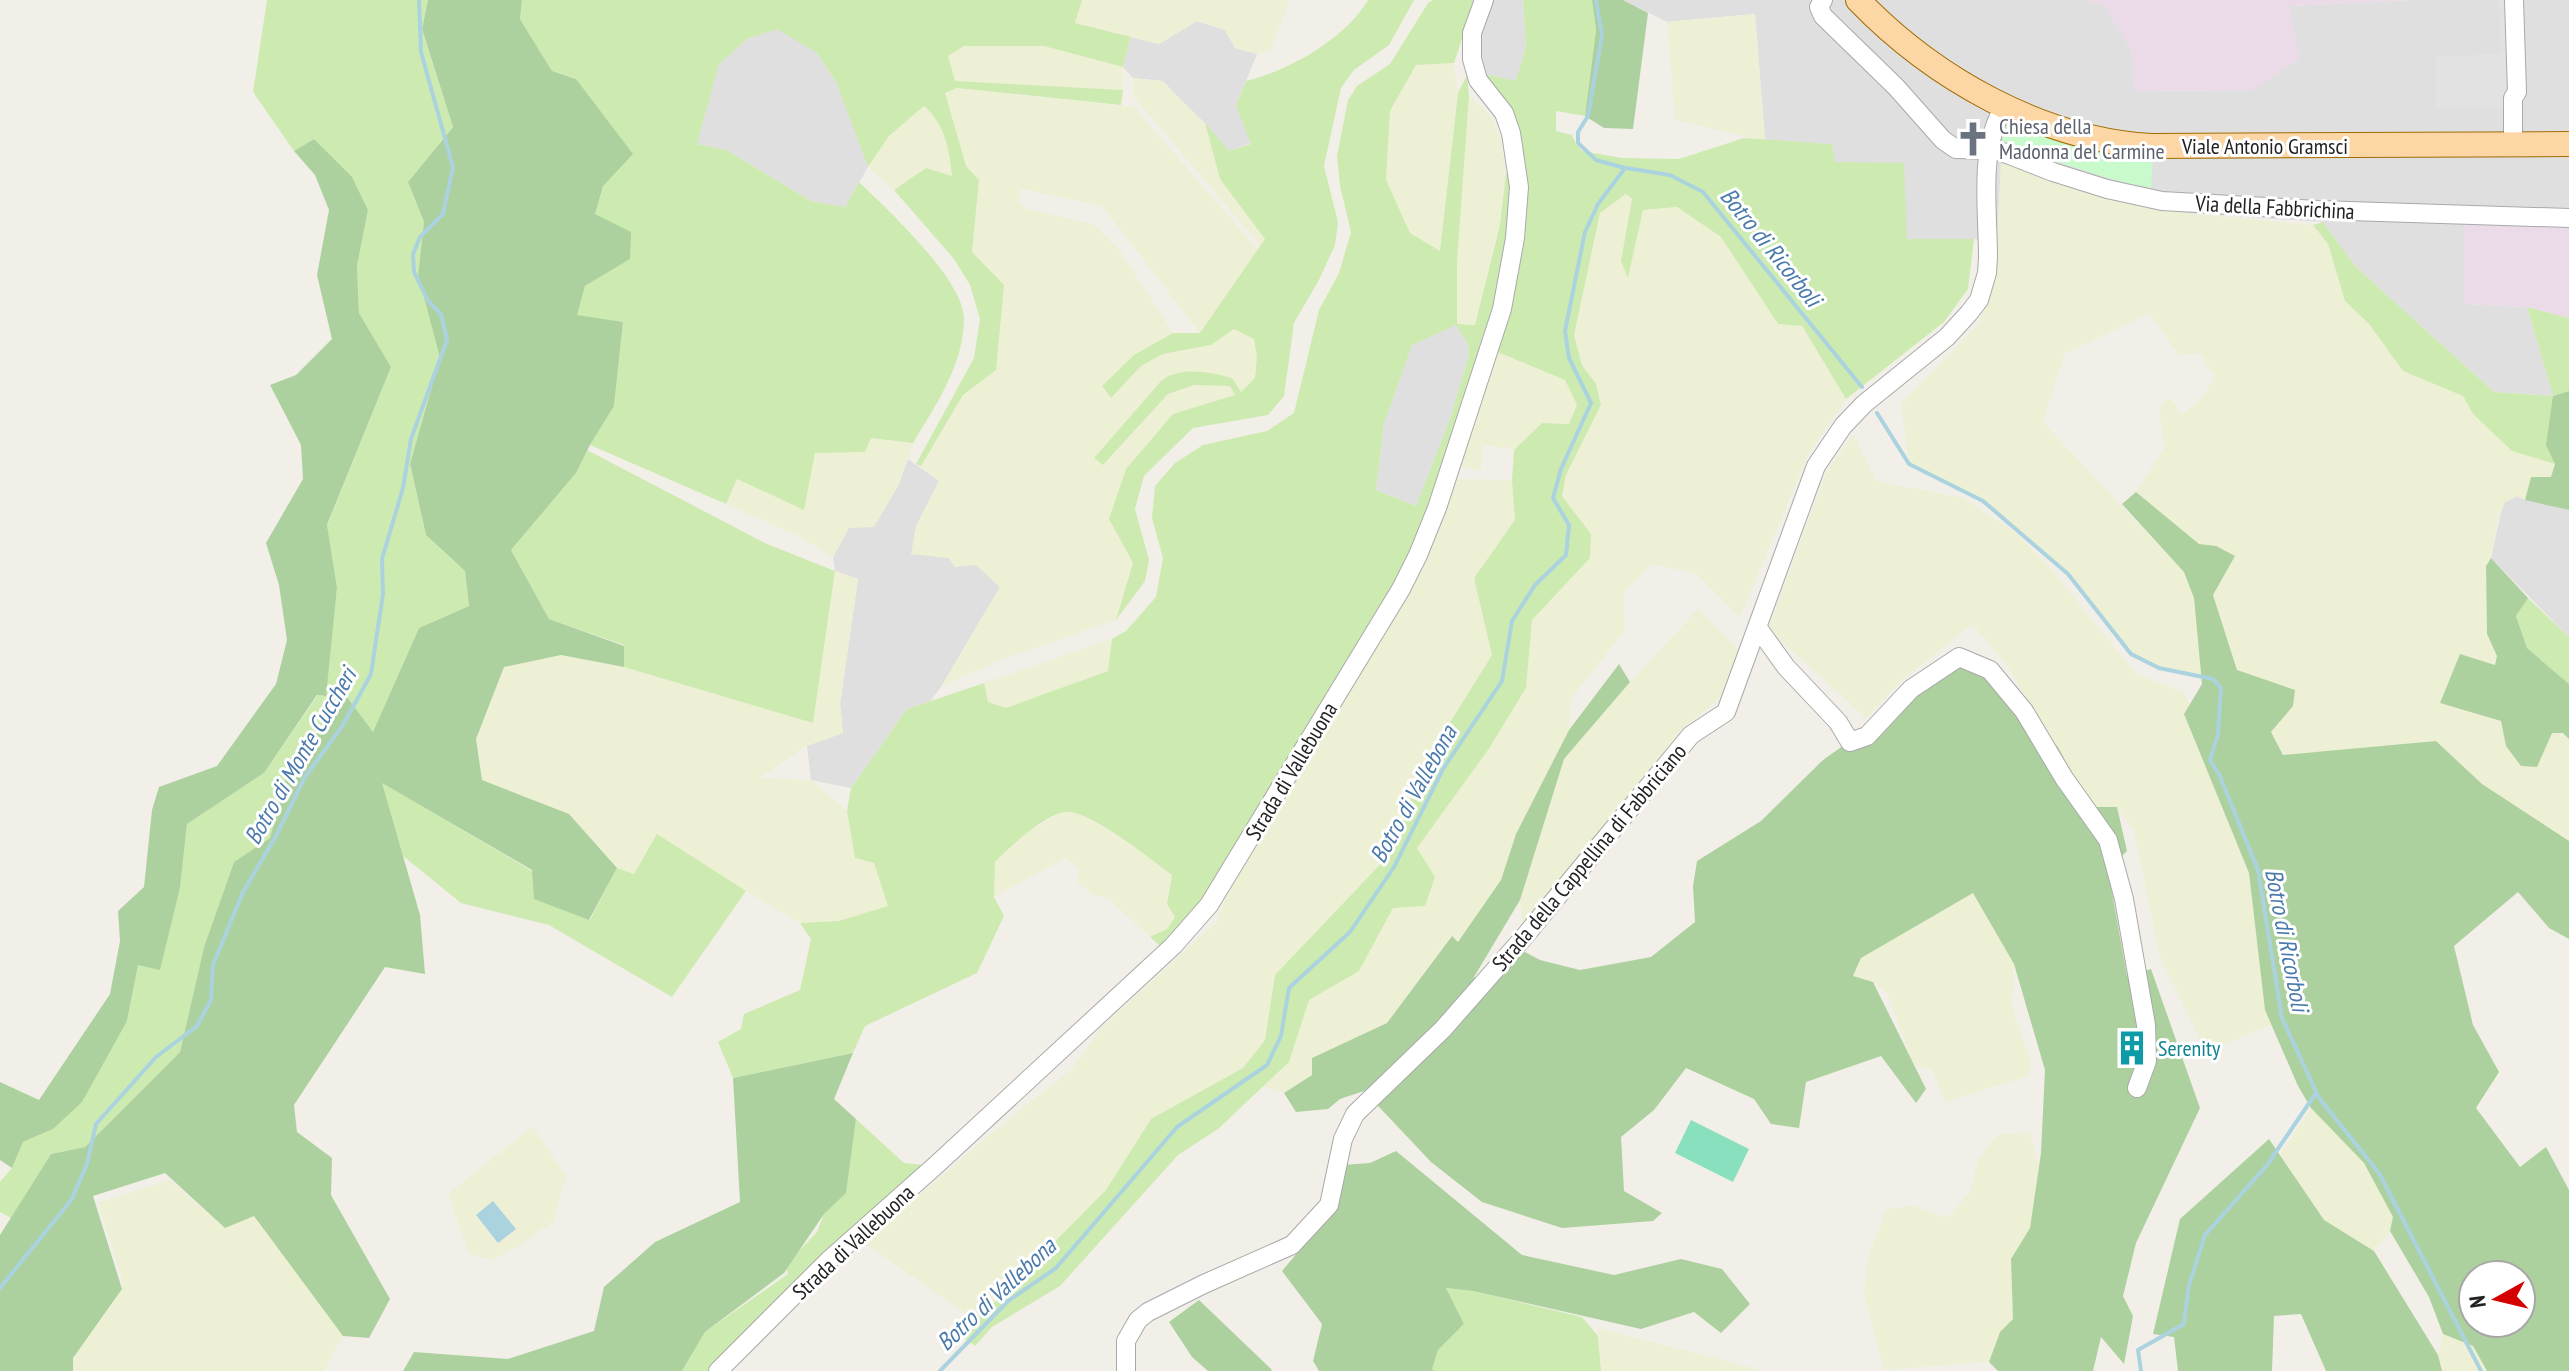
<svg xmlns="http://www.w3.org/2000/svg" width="2569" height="1371" font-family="'PT Sans Narrow',sans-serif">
<rect width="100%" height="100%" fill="#f2efe9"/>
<g fill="#e0dfdf">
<path d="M1486 0H1523L1526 46 1516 82 1480 73 1477 32Z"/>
<path d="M1623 0H2084L2106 7 2132 51 2135 91 2254 90 2288 6 2413 0H2569V224L2464 304 2527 307 2553 396 2494 392 2355 266 2323 222 2186 213 2119 200 2001 164 1997 242 1974 239 1907 240 1834 162 1832 144 1765 141 1755 14 1667 22Z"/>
<path d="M1197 21 1225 30 1235 48 1257 54 1236 105 1252 143 1229 151 1163 81 1133 78 1123 67 1131 37 1159 44Z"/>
<path d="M778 28 817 53 837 84 853 122 868 167 845 207 811 201 726 150 697 144 718 64 747 39Z"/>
<path d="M1456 324 1467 342 1469 354 1451 416 1416 506 1376 490 1384 424 1412 345Z"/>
<path d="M908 459 939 481 916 526 949 558 955 567 976 564 1000 587 941 687 930 701 907 709 851 788 811 780 807 746 843 733 840 704 858 579 835 571 833 557 849 528 898 486Z"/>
<path d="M2517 496 2569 510V637L2491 558 2502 508 2505 502Z"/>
</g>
<g fill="#ebdbe8">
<path d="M2084 0H2413L2289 6 2300 58 2254 90 2135 91 2132 51 2106 7Z"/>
<path d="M2464 222 2569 224V318L2527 307 2464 304Z"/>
</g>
<g fill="#eef0d5">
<path d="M1082 0H1290L1271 49 1257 54 1235 48 1225 30 1197 21 1159 44 1074 23Z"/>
<path d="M1755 14 1765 141 1675 120 1667 22Z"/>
<path d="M964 46H1044L1123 67V90L955 81 947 56Z"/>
<path d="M1454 63 1458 93 1440 251 1410 233 1386 181 1390 111 1416 65Z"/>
<path d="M1133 78 1162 81 1205 123 1220 179 1266 239 1261 246 1133 96Z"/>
<path d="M956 88 1134 107 1258 250 1200 333 1102 206 1021 189 1018 202 1027 209 1093 224 1121 252 1173 333 1134 355 1102 386 1111 398 1141 366 1163 354 1211 345 1234 328 1254 339 1257 357 1255 379 1241 392 1232 378 1172 373 1104 465 1168 394 1194 385 1231 386 1235 396 1173 414 1109 519 1133 563 1116 620 1002 659 941 687 1000 587 976 565 955 567 949 558 911 554 916 526 939 481 921 466 963 395 996 370 972 252 979 180 966 166 945 93Z"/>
<path d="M1469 96 1491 116 1500 136 1506 174 1500 225 1475 326 1456 324 1457 262Z"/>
<path d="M925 106 937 117 951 157 952 177 926 168 894 190 868 167 889 136Z"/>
<path d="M2001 163 2119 200 2186 213 2313 225 2328 244 2345 301 2369 324 2403 371 2464 396 2473 414 2512 451 2555 464 2551 477H2531L2525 500 2517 496 2505 502 2498 518 2491 558 2486 566 2487 634 2497 657 2495 665 2440 703 2501 721 2506 746 2552 733H2563L2569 739V841L2482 784 2436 741 2283 756 2271 733 2293 706 2237 670 2213 595 2216 546 2199 545 2136 492 2164 448 2159 408 2170 397 2181 414 2196 404 2215 378 2200 353 2179 355 2149 313 2065 354 2043 422 2184 572 2194 598 2202 677 2159 668 2131 654 2068 574 1983 501 1909 464 1901 404 1979 324 1995 277Z"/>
<path d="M1626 194 1632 200 1621 261 1628 277 1643 210 1677 207 1721 237 1778 324 1801 326 1846 399 1808 455 1740 617 1695 573 1651 564 1624 593 1625 630 1571 699 1569 730 1516 834 1501 880 1458 943 1451 936 1387 1023 1312 1058V1075L1284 1093 1264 1086 1289 1062 1309 1000 1359 971 1393 908 1435 877 1417 848 1488 750 1526 688 1532 620 1590 558 1591 534 1562 496 1566 475 1601 405 1596 384 1582 365 1574 335 1599 213Z"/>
<path d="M1495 351 1566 380 1577 405 1569 424 1542 423 1514 450 1484 445 1481 470 1458 467Z"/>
<path d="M1853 434 1876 481 1963 498 2015 532 2052 570 2137 675 2183 691 2190 704 2184 715 2249 873 2265 1010 2271 1024 2207 1053 2160 958 2134 831 2117 807H2093L2006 664 1973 624 1904 678 1866 718 1768 629 1826 473Z"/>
<path d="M871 438 913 443 898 486 874 527 849 528 833 557 796 535 726 504 737 479 815 453 864 452Z"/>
<path d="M1456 479 1512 480 1515 520 1474 578 1492 655 1423 766 1390 854 1275 975 1265 1040 1243 1068 1151 1119 1106 1190 995 1302 972 1318 864 1243 982 1141 1072 1069 1101 1028 1216 922 1229 890 1352 681Z"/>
<path d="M835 571 858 579 840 704 843 733 807 746 759 778 811 780 847 811 855 858 874 863 889 906 839 921 800 923 708 869 633 874 617 868 569 814 482 780 476 739 504 667 561 655 624 667 813 723Z"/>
<path d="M1698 609 1742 653 1721 697 1680 731 1618 812 1523 924 1520 900 1564 759 1630 682Z"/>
<path d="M1112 639 1108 671 1006 708 988 702 984 683Z"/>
<path d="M1076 811 1136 847 1172 875 1167 904 1176 917 1167 929 1150 937 1109 899 1093 895 1078 883 1079 868 1065 858 994 897 995 862 1021 837 1061 812Z"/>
<path d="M1973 892 2014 964 2012 1007 2031 1062 2029 1076 1945 1102 1932 1069 1913 1064 1887 993 1873 982 1853 976 1861 958Z"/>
<path d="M2311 1108 2364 1163 2393 1218 2390 1231 2374 1251 2324 1220 2280 1155Z"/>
<path d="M533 1126 566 1176 554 1221 524 1243 492 1260 469 1254 448 1194Z"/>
<path d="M2030 1132 2039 1167 2030 1228 2011 1260 2013 1319 2000 1332 1989 1362 1884 1370 1864 1294 1869 1254 1886 1210 1911 1205 1947 1218 1970 1192 1978 1160 1997 1135Z"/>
<path d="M170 1180 225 1228 254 1215 343 1336 324 1371H73V1358L122 1289 123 1282 98 1203Z"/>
<path d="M1598 1328 1764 1371H1601Z"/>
<path d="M2443 1334 2473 1346 2487 1371H2442L2438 1355Z"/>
</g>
<g fill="#cdebb0" fill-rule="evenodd">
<path d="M267 0H428L422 29 453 127 408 182 424 222 418 275 440 358 410 465 426 535 465 571 469 606 419 628 373 733 348 698 288 769 270 838 234 862 204 947 180 1052 85 1147 51 1154 11 1218 0 1212V1182L12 1168 23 1142 53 1129 127 1021 138 964 160 969 180 888 187 824 264 773 318 695 325 696 337 588 327 526 391 367 359 313 357 266 368 210 352 178 314 139 294 151 253 92Z"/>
<path d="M522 0H1082L1075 23 1131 37 1123 67 1044 46H964L948 56 955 81 1123 90 1121 105 957 88 945 93 966 166 979 180 972 252 1004 285 996 370 963 395 921 466 916 464 974 358 980 319 970 285 954 259 894 190 926 168 952 176C950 151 944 122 924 106L889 136 868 167 837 84 817 53 777 29 747 39 719 64 697 144 726 150 811 201 845 207 859 182C887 209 963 279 964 318 964 364 936 405 913 443L871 438 865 452 815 453 804 510 737 479 726 504 590 445 614 406 623 322 576 316 585 286 630 259 595 214 603 186 577 79 552 71 520 19Z"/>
<path d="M1368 0H1414L1389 45 1354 70 1341 88 1324 166 1338 222 1335 245 1319 280 1294 323 1284 396 1268 415 1193 428 1144 476 1135 509 1149 560 1145 581 1116 620 1133 563 1109 519 1126 469 1173 414 1235 395 1230 386 1194 385 1168 394 1103 465 1094 458 1162 380C1180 366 1211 372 1232 378L1241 392 1255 378 1257 357 1254 339 1234 329 1211 345 1163 354 1141 366 1111 398 1102 386 1134 355 1173 333H1200L1265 239 1220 179 1205 123 1229 151 1251 144 1236 105 1246 81C1289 71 1346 38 1368 0Z"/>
<path d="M1433 0H1475L1454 63 1416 65 1390 111 1386 180 1410 233 1440 251 1458 93 1467 75 1469 96 1457 262V324L1475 325 1500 225 1506 174 1511 178 1508 245 1498 296 1426 521 1387 599 1214 886 1162 948 1150 937 1167 929 1175 917 1167 904 1172 875C1152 860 1088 809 1065 812 1044 815 1010 847 995 862L994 897 1004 916 977 973 865 1026 853 1053 733 1078 718 1042 741 1029 744 1014 800 990 811 939 800 923 839 921 888 906 874 863 855 858 847 811 851 788 907 709 984 683 988 702 1006 708 1108 671 1112 639 1126 631 1156 597 1163 558 1152 518 1155 486 1175 463 1203 445 1267 431 1294 413 1319 310 1339 273 1351 232 1340 186 1337 156 1348 100 1357 86 1390 64 1428 3ZM1456 325 1467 342 1469 354 1451 416 1416 506 1376 490 1384 424 1412 345Z"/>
<path d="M1523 0H1592L1596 30 1585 116 1556 111V131L1572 135 1576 144 1582 151 1622 158 1679 159 1744 138 1832 144 1835 162 1904 163 1907 239H1974L1968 289 1944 322 1846 399 1802 326 1778 324 1721 237 1677 207 1643 210 1628 278 1621 261 1632 199 1626 194 1600 213 1574 335 1582 365 1596 384 1601 405 1566 475 1562 496 1591 534 1590 558 1532 620 1526 688 1488 750 1417 848 1435 877 1425 906 1393 908 1359 971 1309 1000 1289 1062 1218 1129 1178 1155 1060 1286 992 1327 975 1346 963 1337 972 1318 995 1302 1106 1190 1151 1119 1243 1068 1265 1040 1275 975 1390 854 1423 766 1492 655 1474 578 1515 520 1512 480 1514 450 1542 423 1569 424 1577 405 1565 380 1495 351 1522 185 1480 73 1516 81 1526 46Z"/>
<path d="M2323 222 2355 266 2494 392 2553 396 2527 307 2569 318V391L2553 396 2555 464 2512 451 2473 414 2463 396 2403 371 2369 324 2345 301 2328 244 2313 225Z"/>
<path d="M587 450 767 544 835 571 813 723 624 667V645L549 619 511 550 576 473Z"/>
<path d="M2528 598 2569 637V684L2527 648 2516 616Z"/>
<path d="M381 782 532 871 590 920 617 868 634 874 657 834 746 891 672 997 549 925 461 903 403 856Z"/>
<path d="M856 1119 904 1163 935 1166 710 1371H682L705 1332 788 1274 785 1266 817 1232 824 1214 845 1193Z"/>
<path d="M1445 1288 1473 1291 1582 1317 1598 1336 1601 1371H1434L1431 1369 1438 1350 1464 1324Z"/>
</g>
<g fill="#add19e" fill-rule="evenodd">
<path d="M428 0H522L520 19 552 71 576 79 633 154 603 186 595 214 631 232 630 259 585 286 577 315 623 322 614 406 590 445 576 473 511 550 549 619 624 646V667L561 655 504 667 476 739 482 780 569 814 617 868 589 920 534 899 532 870 382 783 420 915 425 974 385 967 294 1105 297 1132 332 1158 331 1195 390 1299 369 1338 343 1336 254 1216 225 1228 165 1173 93 1196 122 1289 73 1358V1371H0V1235L51 1154 85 1147 180 1052 204 947 234 862 270 838 288 769 347 697 373 732 419 628 469 606 465 571 426 535 410 464 440 358 418 275 424 222 408 182 453 127 422 29Z"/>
<path d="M1592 0H1623L1648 13 1633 129 1604 128 1585 116 1596 30Z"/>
<path d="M314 139 352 177 368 210 357 266 359 313 391 367 327 525 337 588 326 696 317 695 264 773 187 824 180 888 160 970 138 965 127 1021 82 1102 53 1129 23 1142 12 1168 0 1160V1082L39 1100 110 994 120 941 118 911 144 887 152 810 159 787 217 766 276 684 287 640 279 585 266 543 303 479 301 445 270 385 296 375 332 339 317 275 329 210 315 175 294 151Z"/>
<path d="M2569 391V510L2525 500 2531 477H2551L2555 464 2546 445 2553 396Z"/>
<path d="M2136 492 2199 544 2216 546 2235 556 2213 595 2237 670 2295 690 2293 706 2271 732 2283 755 2436 741 2482 784 2569 841V939L2549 928 2518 892 2454 946 2473 1025 2499 1072 2476 1108 2520 1167 2546 1147 2569 1190V1371H2487L2473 1346 2443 1334 2429 1297 2390 1231 2393 1217 2364 1163 2311 1108 2298 1086 2265 1010 2249 873 2184 714 2202 684 2194 598 2184 572 2122 504ZM2473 1275H2521V1323H2473Z"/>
<path d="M2491 558 2528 598 2516 616 2527 648 2569 684V739L2563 733H2552L2537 767 2521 766 2506 746 2501 721 2440 703 2460 654 2495 665 2497 656 2487 634 2486 566Z"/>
<path d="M1619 664 1630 682 1564 759 1520 900 1474 977 1485 993 1519 949 1540 960 1580 970 1651 957 1695 922 1693 886 1697 861 1761 821 1823 760 1958 664 1990 680 2058 747 2072 774 2077 807H2117L2127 851 2108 870 2127 976 2151 969 2200 1108 2136 1243 2123 1296 2133 1316 2124 1364 2101 1337 2093 1371H1998L1989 1362 2000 1332 2013 1319 2011 1259 2030 1228 2041 1153 2045 1070 2014 964 1973 893 1861 958 1853 976 1873 982 1926 1089 1916 1103 1881 1056 1806 1082 1799 1128 1771 1124 1754 1099 1686 1068 1654 1110 1621 1137 1624 1191 1662 1213 1653 1221 1562 1228 1482 1202 1431 1162 1364 1091 1340 1099 1328 1109 1296 1112 1284 1093 1312 1075V1058L1387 1023 1452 936 1458 942 1501 880 1516 834 1569 730Z"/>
<path d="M853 1053 834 1099 856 1119 846 1193 824 1214 784 1273 705 1332 682 1371H403L414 1352 508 1359 594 1331 604 1287 655 1242 740 1202 733 1078Z"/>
<path d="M2269 1139 2324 1220 2374 1251 2438 1355 2442 1371H2326L2301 1314 2274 1316 2272 1371H2178L2174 1337 2153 1334 2180 1219Z"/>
<path d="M1396 1151 1522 1255 1614 1275 1681 1259 1722 1269 1750 1304 1721 1333 1694 1312 1641 1329 1473 1291 1446 1288 1464 1324 1438 1350 1432 1369 1434 1371H1319L1313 1361 1322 1324 1282 1271 1329 1215 1343 1165 1370 1163Z"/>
<path d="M1199 1300 1271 1369 1272 1371H1208L1192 1357 1169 1322Z"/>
</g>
<path fill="#c8facc" d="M2005 116 2093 150 2153 157 2151 188C2097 178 2048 159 1997 138Z"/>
<path fill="#88e0be" d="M1691 1120 1749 1149 1733 1182 1675 1153Z"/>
<path fill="#e2e2e2" d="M2499 0H2510L2513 92 2505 107 2436 109V56L2501 54Z"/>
<path fill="#aad3df" d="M493 1201 516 1229 498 1243 476 1215Z"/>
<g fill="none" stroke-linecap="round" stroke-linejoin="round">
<g stroke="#aad3df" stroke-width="4">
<path d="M1626 168 1670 175 1703 192 1862 387"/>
<path d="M1877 413 1909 464 1983 501 2068 574 2131 654 2159 668 2213 679 2221 688 2218 735 2210 760 2219 774 2258 870 2282 1018 2319 1098 2379 1173 2481 1371"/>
<path d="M0 1288 72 1199 87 1164 96 1124 156 1057 197 1026 211 1000 213 965 243 892 276 836 305 777 343 725 371 674 383 594 382 559 403 488 411 439 447 340 441 314 428 301 414 272 413 254 420 237 443 214 453 167 421 52 419 0"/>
<path d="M940 1371 1008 1301 1056 1268 1177 1127 1267 1065 1281 1036 1289 988 1350 932 1394 867 1443 769 1502 681 1512 621 1535 585 1566 555 1569 525 1553 498 1561 469 1591 403 1569 358 1565 331 1585 232 1598 204 1625 168 1596 160 1578 143V132L1588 116 1602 35 1596 0"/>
<path d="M2141 1371 2138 1350 2184 1324 2189 1285 2205 1235 2267 1165 2316 1093"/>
</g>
<g stroke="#a9a9a9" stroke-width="20">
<g id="minor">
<path d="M1823 0 1819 7 1823 16 1896 87 1943 140 1956 149 1997 150 2053 172 2107 189 2162 201 2318 210 2569 218"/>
<path d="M2513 144V98L2517 92 2514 0"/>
<path d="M1758 628 1786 667 1838 722 1850 742 1867 736 1911 689 1959 657 1990 670 2024 711 2064 778 2108 840 2124 899 2146 1025 2147 1061 2137 1088"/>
<path d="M718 1371 828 1261 935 1166 1173 946 1209 905 1401 589 1418 555 1437 508 1502 309 1515 238 1519 187 1511 133 1504 113 1478 80 1472 59V33L1484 0"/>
<path d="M1126 1371V1341L1138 1320 1148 1312 1204 1284 1292 1245 1329 1205 1343 1139 1355 1114 1443 1029 1524 937 1691 735 1726 712 1816 466 1843 426 1864 404 1947 337 1969 313 1979 300 1987 273 1988 257C1988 207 1978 149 2005 105"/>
</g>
</g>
<g stroke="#a06b00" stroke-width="26">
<path id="major" d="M1858 0C1933 78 2042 140 2152 146L2569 144"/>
</g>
<use href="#minor" stroke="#fff" stroke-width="18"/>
<use href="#major" stroke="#fcd6a4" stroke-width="24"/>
</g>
<defs>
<g id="church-bare" transform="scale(2.76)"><path d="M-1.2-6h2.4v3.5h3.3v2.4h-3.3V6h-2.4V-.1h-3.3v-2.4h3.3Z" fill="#6b7280" stroke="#fff" stroke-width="2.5" paint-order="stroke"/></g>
<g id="building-bare" transform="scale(2.76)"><path d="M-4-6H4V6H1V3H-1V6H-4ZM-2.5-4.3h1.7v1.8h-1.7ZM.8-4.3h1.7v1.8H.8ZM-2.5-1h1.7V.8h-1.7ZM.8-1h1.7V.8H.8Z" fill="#0f9aa8" stroke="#fff" stroke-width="2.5" paint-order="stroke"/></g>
</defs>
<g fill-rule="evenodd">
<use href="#church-bare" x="1973" y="139"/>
<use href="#building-bare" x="2132" y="1048"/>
</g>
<g text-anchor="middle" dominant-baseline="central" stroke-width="6" stroke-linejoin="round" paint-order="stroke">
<g font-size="22" fill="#5b616d" stroke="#fff" text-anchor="start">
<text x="1999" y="126">Chiesa della<tspan x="1999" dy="25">Madonna del Carmine</tspan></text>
</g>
<g font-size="22" fill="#222" stroke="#fff">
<text x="2265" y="146">Viale Antonio Gramsci</text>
<text transform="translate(2275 207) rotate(3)">Via della Fabbrichina</text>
<text transform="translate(1291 771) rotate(-59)">Strada di Vallebuona</text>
<text transform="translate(1589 857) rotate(-50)">Strada della Cappellina di Fabbriciano</text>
<text transform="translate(853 1242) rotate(-43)">Strada di Vallebuona</text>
</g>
<g font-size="22" fill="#0d838f" stroke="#fff" text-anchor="start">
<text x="2158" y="1048">Serenity</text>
</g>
<g font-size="24" font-style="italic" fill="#4a7aab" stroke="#fff">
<text transform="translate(1771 247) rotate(51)">Botro di Ricorboli</text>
<text transform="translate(300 756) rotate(-60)">Botro di Monte Cuccheri</text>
<text transform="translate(1413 794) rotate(-61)">Botro di Vallebona</text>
<text transform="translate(2287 940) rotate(79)">Botro di Ricorboli</text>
<text transform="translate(996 1294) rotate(-43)">Botro di Vallebona</text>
</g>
</g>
<g transform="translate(2497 1299) rotate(262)"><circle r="38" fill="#ffffff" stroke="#a7a7a7" stroke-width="2"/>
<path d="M0-6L14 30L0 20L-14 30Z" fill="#d40000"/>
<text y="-12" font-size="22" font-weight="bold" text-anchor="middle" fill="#222222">N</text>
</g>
</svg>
